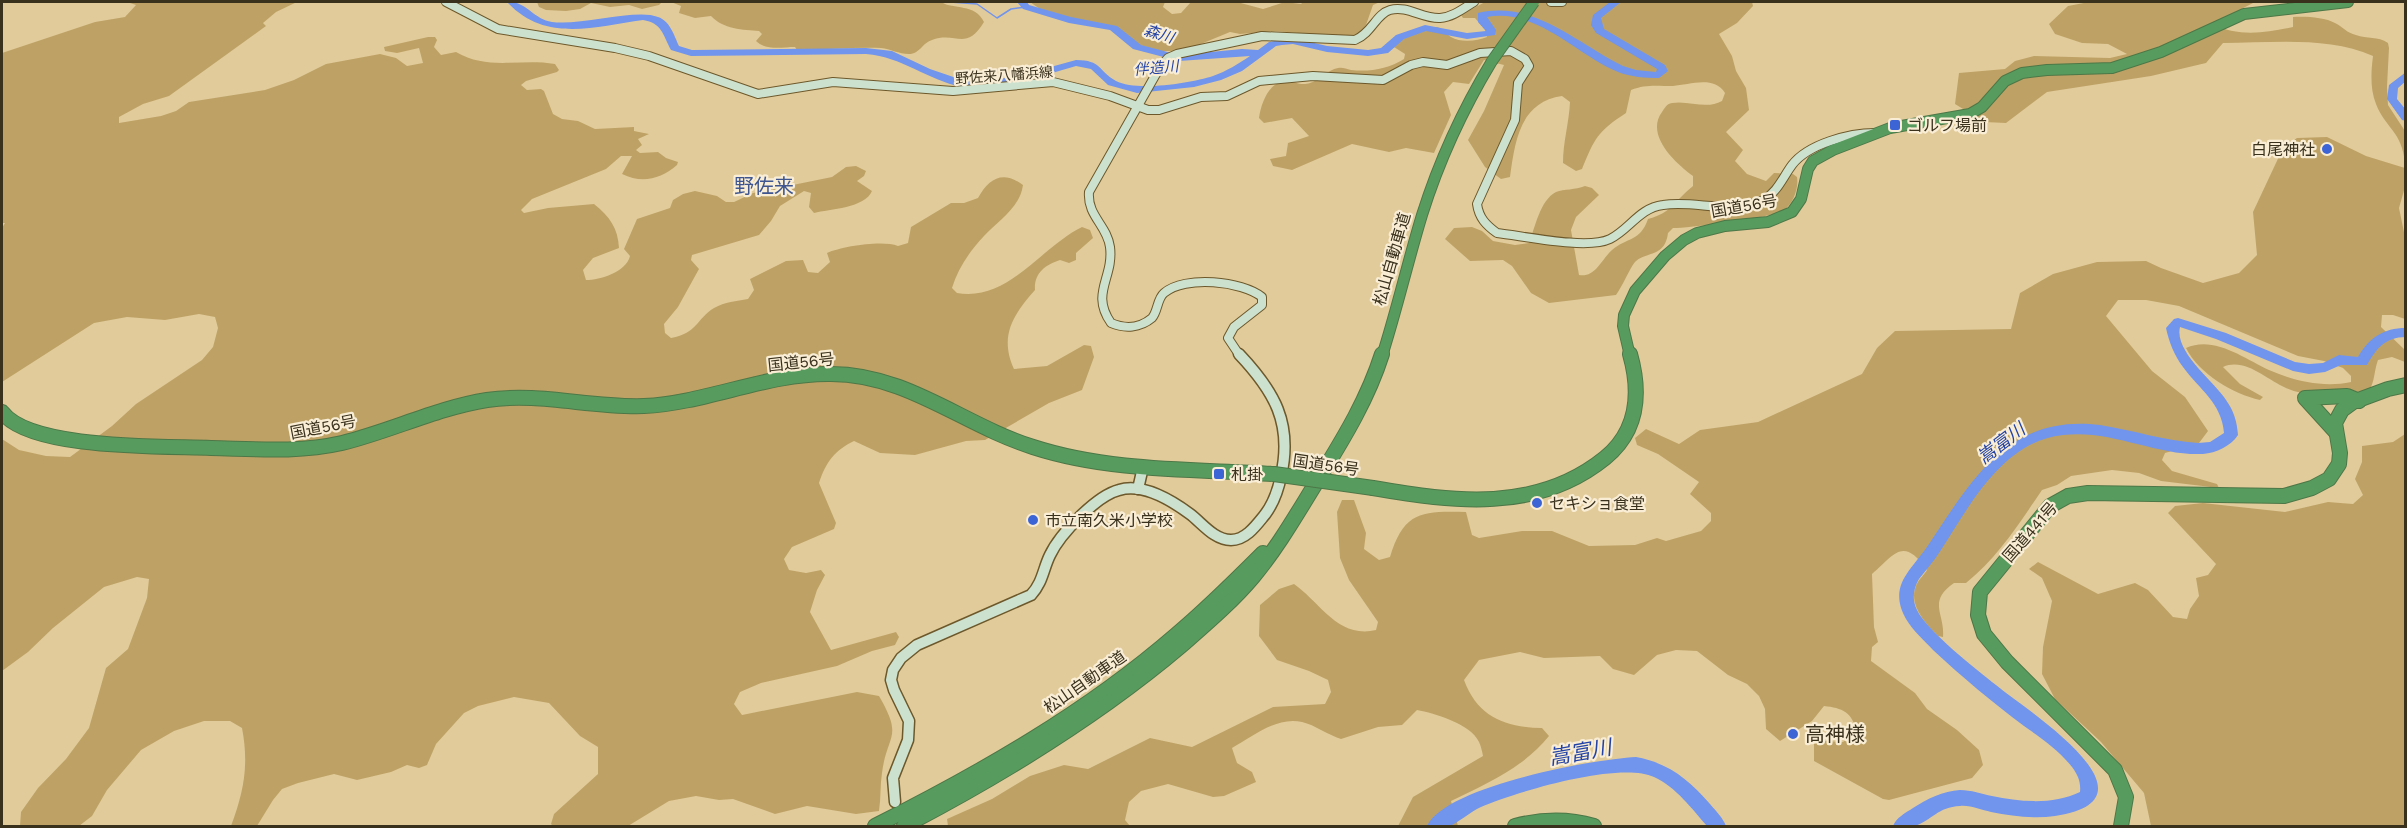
<svg xmlns="http://www.w3.org/2000/svg" width="2407" height="828" font-family="'Work Sans','Noto Sans JP',sans-serif">
<rect width="100%" height="100%" fill="#e2cb9b"/>
<g fill="#bea265">
<path d="M127 2H297L276 12 263 23 266 26 169 96 143 104 119 117V123L161 116 176 111 189 102 265 90 294 80 326 64 380 54 396 58 407 66 423 63 419 48 397 53 385 51 384 47 428 37H435L437 40 434 47 441 55 456 52C488 71 520 58 555 64L559 70 557 72 526 81 521 85 527 90 541 89 544 91 553 114 562 119 578 121 595 129 634 127V131L649 134 638 139 642 145 636 150 640 153 658 152 666 158 678 162 677 165C661 179 642 184 622 174L632 156H621L606 169 532 199 521 210 524 213 548 208 594 204C610 217 618 228 619 248L593 258 583 270 586 280C600 280 626 272 630 256L624 249 637 219 670 208 673 200 683 194 695 191 717 196 726 202H734L753 193 832 177 846 167 856 166 866 171 864 176 857 181 872 191C865 208 830 209 814 213L809 207 811 193 804 191 780 206 771 221 759 235 692 255 691 260 699 269 678 307 664 324 665 333 671 338C698 333 696 319 714 308 725 302 736 301 748 299L754 290 750 279 786 261 803 260 808 272 818 273 830 262 827 253C843 246 883 240 898 246L908 243 911 227 951 203H964L978 198C989 178 1003 170 1023 185 1020 208 998 221 984 236 970 251 958 268 952 288L957 293C1008 302 1041 247 1082 227L1090 230 1093 238 1076 253V260L1069 263 1060 260C1045 265 1034 273 1035 290 1013 315 999 336 1014 369L1047 366 1084 345 1091 346 1094 357 1082 390 1049 403 985 440 966 441 915 455 880 453 854 441C835 450 826 462 819 483L836 523 834 529 792 547 784 559 789 570 806 573 821 570 825 575 817 590 810 612 831 650 896 632 899 637 895 645 872 651 837 666 761 683 740 692 734 704 742 715 857 692 879 696C904 739 887 733 882 773 880 785 881 798 879 811L856 814 807 806 775 814 733 799 719 800 696 796 669 801 628 826H553L551 824 554 814 598 774V747L580 736 549 703 514 697 478 706 464 713 436 744 427 765 419 768 407 765 391 772 357 780 334 774 298 783 282 789 273 800 257 826H231C244 791 249 765 242 728L230 721H204L174 731 141 750 107 790 92 816 79 826H20L21 812 38 788 66 759 89 728 106 668 128 649 147 598 149 579 137 577 104 587 53 628 28 652 2 671V439L19 450 46 456 70 457 112 426 136 404 202 360 213 347 218 328 215 317 199 314 165 320 127 317 94 323 2 382V228L5 223H2V53L95 22 125 17 136 5Z"/>
<path d="M537 2H662L659 5 642 9 629 5 610 7 591 3 580 9 566 11 546 10 539 7Z"/>
<path d="M671 2H941C954 10 975 3 984 22 966 52 956 31 932 40 922 43 920 54 909 54 899 54 890 49 881 48 853 47 825 50 797 50L795 47C783 47 766 51 756 41L762 34 759 31C743 30 723 29 711 16L695 18 679 13 681 6Z"/>
<path d="M1030 2H1165L1163 7 1172 14 1181 13 1191 2H1237L1263 9 1285 2 1301 4 1303 2H1380L1373 5 1366 25 1359 34 1347 37 1275 31 1240 34 1230 32 1196 46 1177 51H1161L1136 44 1118 29 1059 18 1047 14Z"/>
<path d="M1485 2H1752L1753 6 1737 23 1719 34 1732 56 1736 71 1746 88 1749 110 1726 132 1743 150 1735 161 1747 174 1766 181 1774 173 1793 174 1797 177C1799 188 1793 204 1784 210 1773 218 1690 228 1673 228L1668 233C1665 258 1646 251 1635 262 1630 268 1622 287 1616 295L1549 303 1531 293 1512 266 1503 260 1470 261 1445 239 1454 228 1472 227 1482 231 1493 241 1515 245 1529 243C1535 228 1540 200 1556 192 1564 189 1575 190 1585 186L1592 188 1599 195 1576 217 1571 230 1579 275C1595 278 1601 260 1612 250 1627 237 1640 242 1648 219 1673 212 1673 202 1693 186V176C1675 163 1645 135 1662 112 1665 108 1666 104 1672 103 1689 100 1706 110 1722 101L1725 93C1714 75 1689 85 1673 86 1657 86 1646 84 1631 90L1626 113C1597 132 1595 138 1582 169L1576 171 1563 163C1563 142 1569 123 1570 102L1562 96C1520 102 1515 141 1510 177L1501 179 1485 167 1468 140 1484 111 1504 65 1484 60 1469 84 1453 82 1444 92 1451 115 1434 153 1406 148 1389 152 1352 144 1292 170 1273 166 1270 159 1286 156 1288 143 1309 136 1292 118 1264 123 1259 118C1261 103 1269 81 1287 81 1296 82 1301 86 1310 83 1321 80 1327 70 1338 68 1343 67 1346 69 1351 70 1370 72 1388 69 1404 59L1405 54 1394 47C1403 38 1421 26 1435 27 1443 27 1445 33 1451 37 1461 43 1477 41 1487 37L1485 30 1475 18H1463L1461 15Z"/>
<path d="M2089 2H2255L2212 24C2238 37 2265 33 2293 27V17C2304 16 2325 17 2335 23 2343 27 2347 33 2356 35 2367 39 2378 36 2388 43L2389 48 2387 87 2388 105 2405 131V163C2402 131 2385 128 2376 104 2370 89 2371 72 2373 56 2328 36 2272 43 2223 43L2206 63 2151 76 2047 92 2006 123 1984 122 1955 104 1959 73 2005 69 2015 61 2034 56 2110 58 2127 54 2108 44 2082 43 2055 34 2049 24 2068 6Z"/>
<path d="M2327 137 2366 156 2405 168V187L2399 208 2405 237V319L2393 315H2382L2381 327 2405 350V362L2392 357 2378 360C2374 371 2375 381 2369 391 2344 392 2309 399 2286 388 2267 380 2245 357 2223 367L2240 384 2263 397 2260 400C2233 394 2199 374 2186 348 2213 335 2244 358 2269 370 2294 381 2323 388 2351 382V376L2343 368 2324 361 2298 356 2179 306 2146 300H2118L2106 316 2152 371 2185 397 2208 431 2199 443 2165 453 2162 460 2172 471 2217 484 2219 488 2161 481 2139 473 2112 470 2071 476 2057 485 2042 490C2019 524 1998 557 1966 583H1954C1927 602 1945 613 1943 637L1938 636C1926 624 1908 605 1916 586 1918 580 1924 575 1927 570 1903 536 1895 554 1872 574L1874 627 1878 642 1872 647 1871 661 1915 693 1927 709 1957 730 1979 750 1983 765 1972 778 1889 800 1883 799 1814 761V744L1824 741 1843 742 1856 732C1853 712 1842 708 1824 706L1812 721 1780 741 1766 729 1765 709 1759 696 1747 684 1728 675 1697 651 1676 650 1657 655 1634 675 1613 669 1600 656 1544 658 1520 652 1479 660 1464 680C1478 717 1504 727 1542 728L1549 736C1523 768 1488 783 1451 801L1458 826H1398L1413 797 1483 756C1482 751 1481 746 1479 742 1471 724 1434 713 1417 710L1402 725 1378 727 1341 739C1328 735 1315 725 1302 722 1277 716 1252 737 1232 748L1237 763 1252 772 1256 782 1224 796 1213 797 1168 784 1141 791 1129 802 1125 820 1130 826H948L947 819 992 799 1030 776 1064 765 1088 769 1150 738 1192 747 1273 707 1325 704 1331 692 1328 680 1309 671 1277 660 1259 636 1260 605 1279 589 1294 584C1320 602 1338 639 1376 630L1378 622 1349 580 1340 558 1337 512 1342 500H1354L1366 533 1364 549 1379 560 1390 557C1404 511 1422 511 1466 512L1472 535 1479 538 1522 531H1552L1589 546 1635 545 1657 538 1666 541 1701 531 1711 521V513L1690 494 1699 482 1658 454 1637 445 1635 438 1646 429 1679 444 1700 430 1758 422 1862 374 1877 348 1895 331 2011 329 2020 293 2053 274 2097 262 2146 261 2161 268 2203 283 2239 273 2257 255 2253 212 2283 148 2297 138Z"/>
<path d="M2405 434V826H2151L2144 793 2101 742 2055 699 2042 674 2043 647 2052 601 2042 578 2029 569 2038 562 2098 594 2135 583 2148 590 2173 617 2187 619 2190 609 2199 596 2196 578 2208 575 2216 564 2168 513 2175 506 2203 503 2285 512 2328 502 2353 504 2363 495 2355 479 2362 462V446L2393 442Z"/>
</g>
<g fill="none" stroke-linecap="round" stroke-linejoin="round">
<path stroke="#7194ec" stroke-width="1.5" d="M950 2 977 4 997 18 1011 9 1026 7"/>
<g fill="#7194ec" fill-rule="evenodd">
<path d="M507 2C525 0 534 20 552 22 581 26 637 8 658 17 670 21 674 35 679 46L692 50 866 48 892 51 930 69 965 81H985L1018 76 1076 60C1102 60 1098 71 1116 81 1137 92 1191 83 1213 76 1227 71 1238 64 1250 56L1179 61 1133 49 1110 30 1069 23 1023 9 1017 2H1027L1029 5 1071 17 1117 26 1141 45 1179 55 1242 49 1258 50 1269 42 1293 38 1327 46 1368 50 1381 48 1396 35 1425 25 1467 33 1486 31 1478 22V13C1534 0 1576 43 1623 66L1636 70 1656 72 1657 69 1596 33 1591 25 1593 15 1610 2H1621L1601 18 1604 29 1665 65 1668 71 1659 78C1645 78 1631 77 1618 72 1575 54 1537 8 1487 17L1496 30 1495 35 1467 39 1426 31 1404 39 1388 53 1368 56 1327 52 1293 44 1282 45 1276 46 1242 71 1221 80 1194 87 1137 93 1108 85 1091 69 1076 66C1043 75 997 93 962 87 927 80 903 57 866 54L691 56 671 50C663 35 662 23 643 20 594 27 545 43 507 2Z"/>
<path d="M2406 72V81L2398 88 2397 99 2406 110V121L2402 120 2387 99 2389 85Z"/>
<path d="M2178 318 2226 333 2295 362 2309 364 2323 363 2339 355 2358 357C2369 338 2383 328 2406 328V337C2385 337 2376 349 2367 365H2341L2325 372 2309 374 2293 371 2216 339 2180 327C2174 352 2214 381 2226 400 2234 411 2237 422 2238 435 2231 446 2216 453 2203 454 2157 456 2111 429 2063 435 2003 441 1970 505 1941 550 1934 561 1926 570 1919 579 1913 589 1912 600 1917 610 1926 630 1977 670 1996 685 2026 710 2168 799 2055 816 2034 819 2012 816 1991 812 1981 810 1971 805 1960 806 1938 807 1932 820 1915 826 1909 828 1899 826 1893 826 1896 818 1905 813 1913 808 1927 799 1943 791 1960 790 1971 790 1982 794 1992 796 2021 802 2053 805 2080 792 2081 782 2078 775 2072 767 2059 750 2041 738 2024 726 1992 702 1962 677 1933 650 1924 640 1913 631 1906 619 1887 585 1912 570 1929 544 1973 478 2009 414 2100 425 2133 430 2165 441 2198 443L2210 442 2224 433C2222 403 2199 389 2183 367 2174 355 2169 342 2166 328L2174 319Z"/>
<path d="M1636 757C1669 763 1689 780 1710 804 1716 811 1723 818 1726 826H1707C1692 809 1676 787 1654 777 1619 761 1516 792 1481 807 1470 812 1459 822 1450 826 1444 828 1433 827 1427 826 1445 786 1595 759 1636 757Z"/>
</g>
<g stroke="#6c582a" stroke-width="10">
<g id="secondary-far1">
<path d="M446 2 498 29 615 48 649 56 758 94 833 82 953 91 1053 82 1110 96 1148 110H1159L1201 97 1227 96 1259 81 1313 76 1383 80 1411 65 1423 62 1447 65 1480 53 1511 51 1525 59 1529 66 1518 83 1515 120 1477 204C1479 218 1486 225 1497 233 1524 236 1587 250 1610 239 1630 229 1639 208 1663 205 1696 200 1731 215 1763 200 1777 193 1783 177 1792 165 1808 144 1849 133 1875 133"/>
<path d="M1551 2H1562"/>
<path d="M1240 356 1228 338 1234 327 1262 305V297C1242 281 1185 275 1164 293 1157 299 1158 311 1152 318 1140 328 1125 329 1111 323 1090 293 1114 278 1110 247 1107 225 1087 216 1089 192L1160 67 1168 58 1177 54 1262 36 1355 40C1372 33 1376 14 1390 10 1407 5 1423 19 1440 18 1453 17 1464 8 1474 2"/>
</g>
</g>
<g stroke="#6c582a" stroke-width="13">
<g id="secondary">
<path d="M1138 489 1143 467"/>
<path d="M895 802 893 778 908 740 909 721 894 690 891 680 893 670 901 658 917 645 1031 595C1043 582 1043 569 1050 555 1060 534 1096 496 1119 490 1142 483 1171 500 1190 514 1202 523 1214 540 1231 540 1245 540 1255 527 1263 517 1273 505 1278 491 1281 476 1293 423 1274 391 1239 354"/>
</g>
</g>
<g stroke="#4d7747" stroke-width="12">
<g id="highway-far1">
<path d="M1382 356C1397 309 1408 261 1422 215 1439 161 1463 109 1492 61"/>
<path d="M1630 356 1623 326 1624 315 1635 291 1665 256 1684 240 1697 233 1725 226 1768 222 1792 212 1801 199 1808 169 1813 161 1833 150 1890 128 1970 114 1982 107 2005 81 2022 73 2047 70 2112 68 2161 52 2244 14 2348 2"/>
</g>
</g>
<g stroke="#4d7747" stroke-width="16">
<g id="highway">
<path d="M2 412C30 450 164 446 211 448 255 449 298 453 342 443 391 431 437 408 487 400 539 392 591 408 644 406 707 403 767 373 831 374 907 374 963 425 1033 447 1110 472 1194 469 1274 474"/>
<path d="M2335 431 2305 398 2347 396 2359 401"/>
<path d="M1373 488C1454 502 1537 513 1605 458 1638 431 1641 393 1630 354"/>
<path d="M875 826C982 772 1086 713 1177 634 1207 609 1235 581 1263 553"/>
<path d="M904 826C1002 775 1096 718 1181 646 1206 624 1232 602 1253 577 1279 546 1299 510 1321 475 1345 436 1368 398 1382 354"/>
<path d="M1515 826C1542 819 1567 818 1594 826"/>
<path d="M2121 826 2126 797 2115 770 2007 662 1984 634 1978 615 1980 592 2050 506 2068 496 2088 493 2284 496 2312 488 2329 479 2339 464 2340 453 2335 423 2342 410 2353 402 2388 389 2406 385"/>
</g>
</g>
<use href="#secondary-far1" stroke="#cde1cf" stroke-width="8"/>
<use href="#secondary" stroke="#cde1cf" stroke-width="10"/>
<use href="#highway-far1" stroke="#579c5e" stroke-width="10"/>
<use href="#highway" stroke="#579c5e" stroke-width="14"/>
<g stroke="#4d7747" stroke-width="12" stroke-linecap="butt">
<path id="highway-bridge-far1" d="M1492 61 1534 2"/>
</g>
<g stroke="#4d7747" stroke-width="16" stroke-linecap="butt">
<path id="highway-bridge" d="M1274 474 1373 488"/>
</g>
<use href="#highway-bridge-far1" stroke="#579c5e" stroke-width="10"/>
<use href="#highway-bridge" stroke="#579c5e" stroke-width="14"/>
</g>
<g fill="#3d64d5" stroke="#f9eed5" stroke-width="2">
<rect x="1889" y="119" width="12" height="12" rx="3"/>
<circle cx="2327" cy="149" r="6"/>
<rect x="1213" y="468" width="12" height="12" rx="3"/>
<circle cx="1537" cy="503" r="6"/>
<circle cx="1033" cy="520" r="6"/>
<circle cx="1793" cy="734" r="6"/>
</g>
<g text-anchor="middle" dominant-baseline="central" stroke-width="4.5" stroke-linejoin="round" paint-order="stroke">
<g font-size="14" fill="#3a311d" stroke="#f9eed5">
<text transform="translate(1004 75) rotate(-4)">野佐来八幡浜線</text>
</g>
<g font-size="15" font-style="italic" fill="#2342a6" stroke="#f9eed5">
<text transform="translate(1159 34) rotate(17)">森川</text>
<text transform="translate(1156 68) rotate(-5)">伴造川</text>
</g>
<g font-size="16" fill="#3a311d" stroke="#f9eed5" text-anchor="start">
<text x="1907" y="125">ゴルフ場前</text>
<text x="2315" y="149" text-anchor="end">白尾神社</text>
<text x="1231" y="474">札掛</text>
<text x="1549" y="503">セキショ食堂</text>
<text x="1045" y="520">市立南久米小学校</text>
</g>
<g font-size="16" fill="#3a311d" stroke="#f9eed5">
<text transform="translate(1744 206) rotate(-10)">国道56号</text>
<text transform="translate(1392 259) rotate(-74)">松山自動車道</text>
<text transform="translate(801 362) rotate(-6)">国道56号</text>
<text transform="translate(323 427) rotate(-11)">国道56号</text>
<text transform="translate(1326 465) rotate(8)">国道56号</text>
<text transform="translate(2030 532) rotate(-49)">国道441号</text>
<text transform="translate(1085 682) rotate(-35)">松山自動車道</text>
</g>
<g font-size="18" font-style="italic" fill="#2342a6" stroke="#f9eed5">
<text transform="translate(2001 443) rotate(-37)">嵩富川</text>
</g>
<g font-size="20" fill="#3e5590" stroke="#f9eed5">
<text x="764" y="186">野佐来</text>
</g>
<g font-size="20" fill="#3a311d" stroke="#f9eed5" text-anchor="start">
<text x="1805" y="734">高神様</text>
</g>
<g font-size="21" font-style="italic" fill="#2342a6" stroke="#f9eed5">
<text transform="translate(1580 752) rotate(-10)">嵩富川</text>
</g>
</g>
<rect width="2407" height="828" fill="none" stroke="#3a311d" stroke-width="6"/>
</svg>
